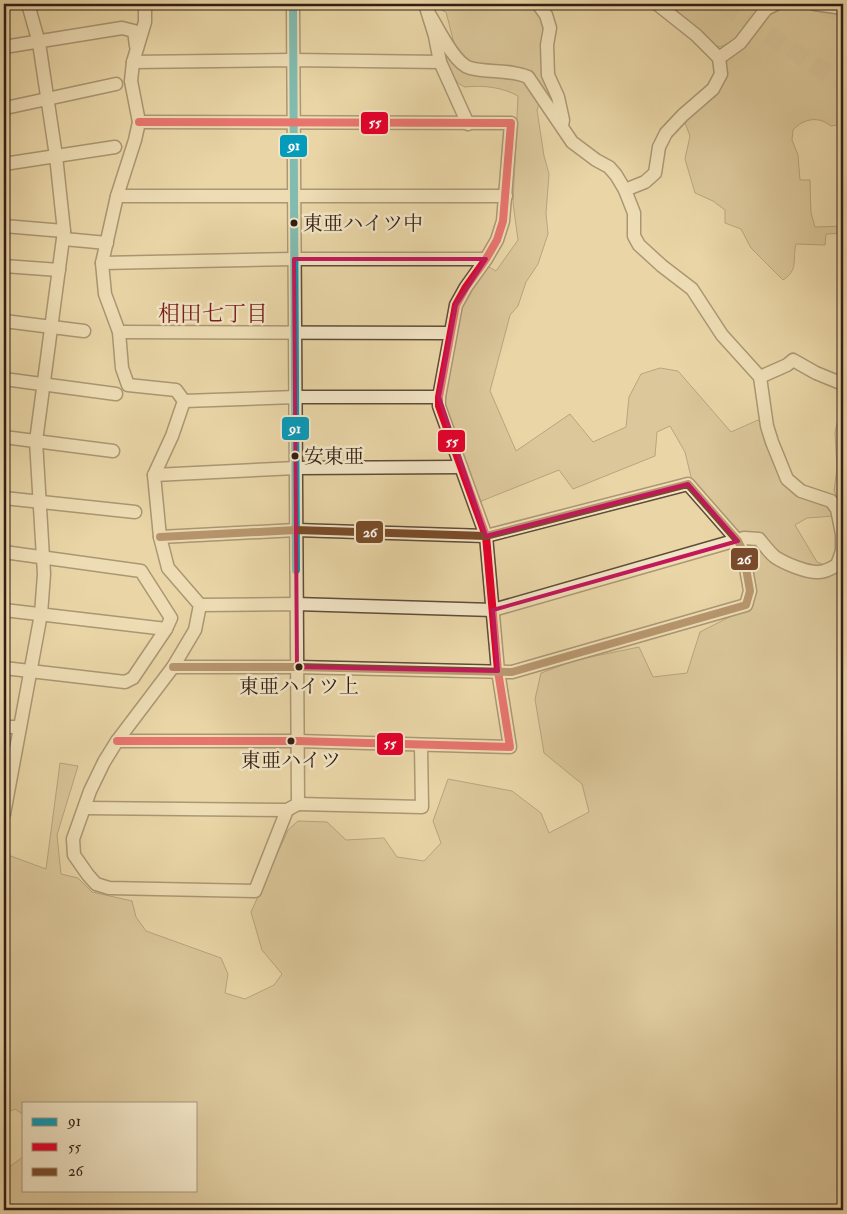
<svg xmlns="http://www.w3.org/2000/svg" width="847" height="1214" font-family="'IM FELL Double Pica','Noto Serif JP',serif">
<rect width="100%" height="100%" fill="#e9d5a6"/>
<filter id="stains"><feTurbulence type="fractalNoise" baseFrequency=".004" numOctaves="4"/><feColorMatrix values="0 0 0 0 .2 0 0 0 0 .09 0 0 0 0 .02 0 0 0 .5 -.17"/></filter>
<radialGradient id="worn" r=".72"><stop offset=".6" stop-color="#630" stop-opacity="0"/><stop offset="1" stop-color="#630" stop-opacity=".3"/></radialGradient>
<g fill="#cab68d" stroke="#7e6a50">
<path d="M431 4H532L542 19 558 116 530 74 472 65 455 47 446 12 432 6Z"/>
<path d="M669 4H767L734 41 720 47 715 45 707 40Z"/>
<path d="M786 6 843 15V124L831 126C819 116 804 118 793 130L792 140 798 155 800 180H810L811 213 815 227 843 226V233L826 234 825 245 796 244C792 262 799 269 783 280L751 248 741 229 725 223V210L713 201 695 193 685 159 690 136 684 120 698 106 721 88 726 73 727 59 770 14Z"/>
<path d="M441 41 452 58 520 77 540 100 537 110 544 156 549 174 546 213 548 234 538 264 526 282 518 306 510 315 490 391 516 451 570 414 593 442 626 427 629 397 641 374 660 368 678 371 731 432 758 420 761 423 783 481 831 506 834 516 807 518 795 525 817 562 824 565 843 560V1210H4V1171L24 1156V1190H196V1103H24V1115L15 1109 4 1114V870L8 855 46 869 60 763 78 766 57 835 61 874 78 878 92 892 132 901 136 917 146 931 221 958 228 974 225 993 245 999 274 985 282 974 262 950 251 912 288 830 298 821 327 822 346 840 384 838 397 857 424 861 441 843 433 821 448 779 512 791 541 813 549 833 589 812 582 784 544 753 535 699 541 673 576 660 639 647 653 677 687 673 700 632 749 607 747 551 692 481 685 452 670 426 657 432 655 456 573 489 559 470 474 504 439 397 456 305 487 266 496 271 518 240 513 203 518 96C502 87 483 85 465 87 449 81 444 55 441 41Z"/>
<path d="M843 406V512L834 491 837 469 835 432 841 407Z"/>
</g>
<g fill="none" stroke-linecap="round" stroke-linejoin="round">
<g stroke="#c4b089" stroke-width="18" stroke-dasharray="18 9" stroke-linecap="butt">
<path d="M723 4 843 84"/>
<path d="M823 4 843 17"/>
</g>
<g stroke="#5f4c38" stroke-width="15">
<g id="minor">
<path d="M145 4V22L133 62 131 81 139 122 135 140 117 196 102 263 105 294 119 332 122 368 128 385 176 390 184 401 172 436 154 475 160 537 168 568 200 605 195 630 173 667 117 741 104 762 90 791 73 839 74 855 88 875 96 884 109 888 255 891 287 810"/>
<path d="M425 4 435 36 440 62 468 124"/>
<path d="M538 4 546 15 550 28 547 45 548 75 558 97 563 120 562 125"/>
<path d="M657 4 696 35 719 58"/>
<path d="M815 4 843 8"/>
<path d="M4 47 122 28 134 31 136 46"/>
<path d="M133 62 293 60 440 62"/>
<path d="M10 107 116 84"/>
<path d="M4 164 115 147"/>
<path d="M625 190 645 182 655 173 659 147 666 133 683 115 713 89 721 74 719 58 740 43 766 9 776 4"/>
<path d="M117 196H506"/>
<path d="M4 226 64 231"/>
<path d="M64 239 107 243"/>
<path d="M102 263 294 259H486"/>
<path d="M4 266 59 270"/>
<path d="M4 321 84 331"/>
<path d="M119 332 450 333"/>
<path d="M760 377 787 365 793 360 816 373 843 384"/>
<path d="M4 379 116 394"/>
<path d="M184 401 296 397H439"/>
<path d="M4 437 113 451"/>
<path d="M154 475 296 468 461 467"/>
<path d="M4 498 135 512"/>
<path d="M160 537 296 530 486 536 688 484 738 541 743 551 750 591 746 605 512 672 297 667H173"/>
<path d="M4 552 141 571 171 618 166 629 133 678 125 682 4 668"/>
<path d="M200 605 296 604 493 610 744 538 759 539C764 545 769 552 775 557 784 563 807 573 819 572 825 572 832 568 837 565L842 551V534L837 509 831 501 801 491 787 479 772 442 767 426 760 377 722 335 692 289 662 266 639 245 634 236V213L625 190 616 175 609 167 596 160 572 142 528 77C509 69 489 73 470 68 454 64 437 26 428 12"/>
<path d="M4 610 166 629"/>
<path d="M4 727H20"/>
<path d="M117 741H297L510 747 498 671 486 536 439 406V397L456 305 466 287 486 259 497 240 503 221 511 123 139 122"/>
<path d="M298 804 422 807 421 745"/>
<path d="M85 808 287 810 298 804 293 4"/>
<path d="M4 814 41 614 44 574 36 441 64 231 56 156 39 43 28 4"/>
</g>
</g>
<use href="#minor" stroke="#f1e4c5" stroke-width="12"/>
<g stroke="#f1e4c5" stroke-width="11">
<path id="bus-1" d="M293 4 296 570"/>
</g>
<g stroke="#f1e4c5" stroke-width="11">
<path id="bus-2" d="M117 741H297L510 747 498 671 486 536 439 406V397L456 305 466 287 486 259 497 240 503 221 511 123 139 122"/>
</g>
<g stroke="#f1e4c5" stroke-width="11">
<path id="bus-3" d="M160 537 296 530 486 536 688 484 738 541 743 551 750 591 746 605 512 672 297 667H173"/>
</g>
<use href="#bus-1" stroke="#059bbb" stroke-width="8"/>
<use href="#bus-2" stroke="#e4002b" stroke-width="8"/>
<use href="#bus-3" stroke="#7a4b2a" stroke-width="8"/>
</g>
<path d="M0 0H847V1214H0ZM294 259H486L456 305 439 397 486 536 688 484 738 541 493 610 498 671 297 667Z" fill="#e9d5a6" fill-opacity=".55" fill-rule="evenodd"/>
<path fill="none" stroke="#c2185b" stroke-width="4" stroke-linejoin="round" d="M294 259H486L456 305 439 397 486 536 688 484 738 541 493 610 498 671 297 667Z"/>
<g fill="#311e14" stroke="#f1e4c5" stroke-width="2">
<circle cx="294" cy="223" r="4.5"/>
<circle cx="295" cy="456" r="4.5"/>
<circle cx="299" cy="667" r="4.5"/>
<circle cx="291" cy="741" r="4.5"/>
</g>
<g text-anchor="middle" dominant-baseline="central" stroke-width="5" stroke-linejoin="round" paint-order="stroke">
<g font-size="20" fill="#311e14" stroke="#f1e4c5" text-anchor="start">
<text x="303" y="223">東亜ハイツ中</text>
<text x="304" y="456">安東亜</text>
<text x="299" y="686" text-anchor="middle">東亜ハイツ上</text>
<text x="291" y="760" text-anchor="middle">東亜ハイツ</text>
</g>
<g font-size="22" fill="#7a1f14" stroke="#f1e4c5">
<text x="213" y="314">相田七丁目</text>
</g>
</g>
<g stroke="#f1e4c5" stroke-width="2">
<rect x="360" y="111" width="29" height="24" rx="5" fill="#e4002b"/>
<rect x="279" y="134" width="29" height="24" rx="5" fill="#059bbb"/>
<rect x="281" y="416" width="29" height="25" rx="5" fill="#059bbb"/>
<rect x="437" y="429" width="29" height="24" rx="5" fill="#e4002b"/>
<rect x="355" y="520" width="29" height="24" rx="5" fill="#7a4b2a"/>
<rect x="730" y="547" width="29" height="24" rx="5" fill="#7a4b2a"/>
<rect x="376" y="732" width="28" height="24" rx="5" fill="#e4002b"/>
</g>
<g font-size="14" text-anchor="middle" font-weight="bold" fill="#fff">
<text x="375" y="127">55</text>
<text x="294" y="150">91</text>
<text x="295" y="433">91</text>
<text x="452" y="446">55</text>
<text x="370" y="537">26</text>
<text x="744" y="564">26</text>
<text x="390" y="748">55</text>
</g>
<rect width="847" height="1214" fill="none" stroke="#e9d5a6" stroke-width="20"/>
<rect x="5" y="5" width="837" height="1204" fill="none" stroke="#311e14" stroke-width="2.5"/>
<rect x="10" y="10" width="827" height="1194" fill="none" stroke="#311e14"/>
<rect x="22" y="1102" width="175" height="90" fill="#f1e4c5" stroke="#a4957e"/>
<rect x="32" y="1118" width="25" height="8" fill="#059bbb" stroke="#a4957e"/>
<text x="68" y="1126" font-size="15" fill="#311e14">91</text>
<rect x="32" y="1143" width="25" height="8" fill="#e4002b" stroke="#a4957e"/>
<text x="68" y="1152" font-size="15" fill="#311e14">55</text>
<rect x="32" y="1168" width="25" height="8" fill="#7a4b2a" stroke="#a4957e"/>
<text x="68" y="1176" font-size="15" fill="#311e14">26</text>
<rect width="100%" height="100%" filter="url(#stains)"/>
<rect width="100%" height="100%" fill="url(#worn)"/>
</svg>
